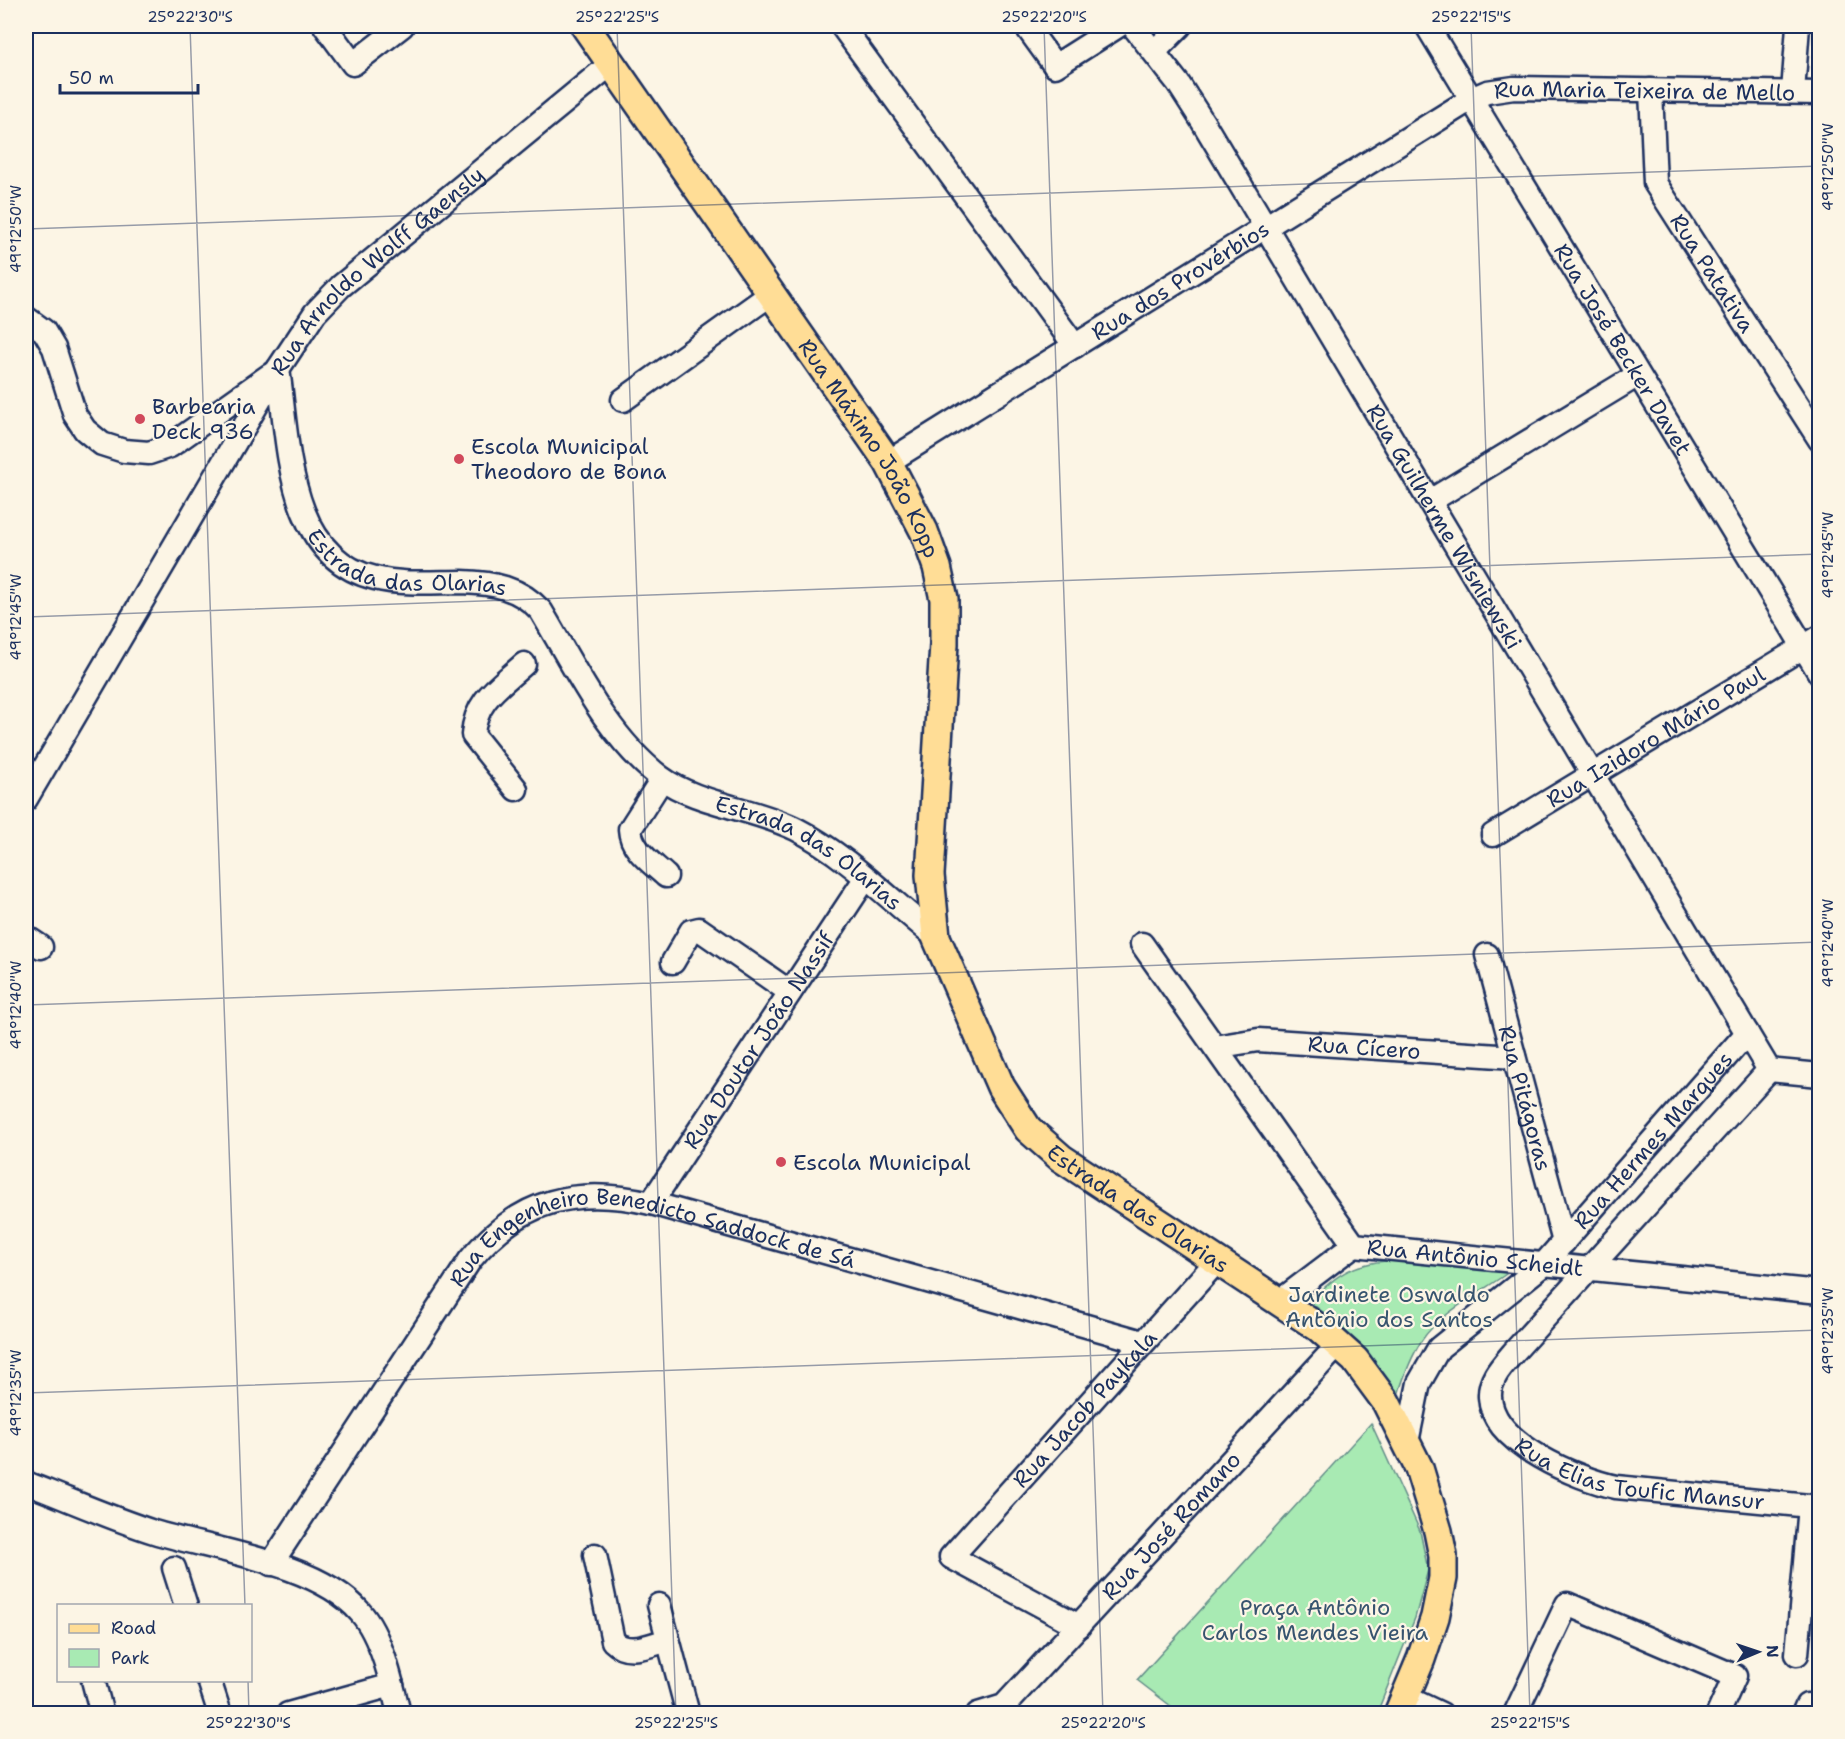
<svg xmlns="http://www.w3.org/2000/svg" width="1845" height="1739" font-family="'Shantell Sans',sans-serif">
<rect width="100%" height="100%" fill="#fcf5e5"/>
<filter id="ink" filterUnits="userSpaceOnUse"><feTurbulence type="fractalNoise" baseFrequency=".0167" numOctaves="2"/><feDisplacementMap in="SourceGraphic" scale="12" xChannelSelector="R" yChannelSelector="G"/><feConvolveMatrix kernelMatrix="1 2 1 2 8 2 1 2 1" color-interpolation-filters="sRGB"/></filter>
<g filter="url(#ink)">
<g fill="#a8eab3" stroke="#628c88" stroke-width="1.5">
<path d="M1398 1260 1509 1272C1483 1291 1440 1313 1422 1340 1411 1357 1404 1376 1398 1395 1371 1357 1347 1330 1310 1302 1338 1271 1357 1262 1398 1260Z"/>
<path d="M1371 1423 1420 1531 1428 1570 1415 1618 1377 1713H1180L1137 1680Z"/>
</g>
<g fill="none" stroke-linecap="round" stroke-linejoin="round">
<g stroke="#1b2f5e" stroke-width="27">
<g id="minor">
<path d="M325 26 353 64 402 26"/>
<path d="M842 26 1075 346"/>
<path d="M1026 26 1055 66 1118 26"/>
<path id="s1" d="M1133 26 1178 83 1203 122 1769 1070 1820 1075"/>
<path id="s2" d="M1427 26 1820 674"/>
<path d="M1155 51 1180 26"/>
<path id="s3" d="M1651 90 1655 183 1820 440"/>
<path d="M1793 92 1798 26"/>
<path d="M26 318 44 331 54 348 75 415 85 430 102 444 124 451 149 453 170 446 270 375"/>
<path id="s4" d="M278 369C289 442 286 557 375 578 403 585 434 582 462 582 493 583 519 587 541 611 575 668 606 735 660 777 696 804 754 808 796 829 847 855 891 901 936 937"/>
<path d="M623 400 771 294"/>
<path id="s5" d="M888 462 1471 99 1487 92 1514 88 1820 93"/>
<path d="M1430 501 1638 375"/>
<path d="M662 779 630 829C631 850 652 863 666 876"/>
<path d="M516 789 473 735C475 700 500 686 524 664"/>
<path id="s6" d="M26 799 278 369 315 313 341 286 612 63"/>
<path id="s7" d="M1493 835 1820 637"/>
<path d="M26 937 41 947"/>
<path id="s8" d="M1142 944 1354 1245 1820 1292"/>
<path id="s9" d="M1487 955 1564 1242"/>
<path d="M673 962 691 931 699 929 790 992"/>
<path id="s10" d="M1215 1047 1258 1040 1514 1057"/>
<path id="s11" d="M1769 1070 1513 1353C1502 1366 1489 1379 1490 1397 1492 1444 1578 1479 1616 1487L1820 1507"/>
<path id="s12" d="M651 1203 865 879"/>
<path d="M1280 1301 1354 1245"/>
<path id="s13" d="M1407 1442 1419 1383 1439 1348 1544 1264 1747 1033"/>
<path d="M26 1483C68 1499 110 1518 154 1532 214 1550 318 1563 360 1612 381 1635 392 1683 399 1714"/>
<path d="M595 1555 613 1641C628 1656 649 1645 668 1640"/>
<path id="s14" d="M271 1564 470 1260C520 1199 576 1186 651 1203L1143 1342"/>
<path d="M174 1568 186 1606"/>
<path d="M659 1605 688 1714"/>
<path id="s15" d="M1079 1626 951 1557 1218 1260"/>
<path d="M1797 1654 1810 1506"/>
<path d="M93 1680 102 1714"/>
<path d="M209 1680 220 1714"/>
<path d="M1405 1697 1441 1714"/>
<path d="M288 1714 392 1685"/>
<path id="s16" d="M978 1714 1004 1706 1339 1344"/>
<path d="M1515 1714 1567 1604 1735 1676 1718 1714"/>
<path d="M1803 1714 1807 1705"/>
</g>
</g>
<g stroke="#1b2f5e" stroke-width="32">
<g id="major">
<path id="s17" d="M585 26 888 462 924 531 937 567 944 599V644L930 875 936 937 1001 1087 1028 1129 1061 1158 1319 1328 1355 1360 1386 1402 1419 1468 1438 1531 1443 1556V1578L1435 1617 1421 1659 1398 1714"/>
</g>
</g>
<use href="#minor" stroke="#fcf5e5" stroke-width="22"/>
<use href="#major" stroke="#ffdd96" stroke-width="27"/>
</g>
</g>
<path fill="none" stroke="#1b2f5e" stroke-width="1.5" stroke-opacity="0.45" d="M190 26 245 1606M617 26 676 1714M1044 26 1103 1714M1471 26 1530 1714M26 229 1820 166M26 617 1820 554M26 1005 1820 942M26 1393 1820 1330M248 1680 249 1714"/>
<g fill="#d1495b" stroke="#fcf5e5" stroke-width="2">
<circle cx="140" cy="419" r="6"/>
<circle cx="459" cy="459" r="6"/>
<circle cx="781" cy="1162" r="6"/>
</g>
<g text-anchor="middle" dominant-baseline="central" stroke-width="4.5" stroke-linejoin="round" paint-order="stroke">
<g font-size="22" fill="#1b2f5e" stroke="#fcf5e5">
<text stroke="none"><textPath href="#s5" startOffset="862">Rua Maria Teixeira de Mello</textPath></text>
<text stroke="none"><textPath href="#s3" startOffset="200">Rua Patativa</textPath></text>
<text stroke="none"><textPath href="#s6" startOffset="639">Rua Arnoldo Wolff Gaensly</textPath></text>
<text stroke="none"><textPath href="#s5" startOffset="344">Rua dos Provérbios</textPath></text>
<text stroke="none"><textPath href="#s2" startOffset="378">Rua José Becker Davet</textPath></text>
<text stroke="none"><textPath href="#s17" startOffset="510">Rua Máximo João Kopp</textPath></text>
<text stroke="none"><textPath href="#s1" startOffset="590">Rua Guilherme Wisniewski</textPath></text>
<text stroke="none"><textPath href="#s4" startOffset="273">Estrada das Olarias</textPath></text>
<text stroke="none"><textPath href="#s7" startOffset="190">Rua Izidoro Mário Paul</textPath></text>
<text stroke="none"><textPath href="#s4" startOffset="795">Estrada das Olarias</textPath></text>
<text stroke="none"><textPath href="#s12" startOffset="195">Rua Doutor João Nassif</textPath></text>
<text stroke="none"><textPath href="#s10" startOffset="150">Rua Cícero</textPath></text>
<text stroke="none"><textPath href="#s9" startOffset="148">Rua Pitágoras</textPath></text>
<text stroke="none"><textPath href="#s13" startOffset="400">Rua Hermes Marques</textPath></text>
<text stroke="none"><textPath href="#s17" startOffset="1368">Estrada das Olarias</textPath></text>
<text stroke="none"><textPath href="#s8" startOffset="490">Rua Antônio Scheidt</textPath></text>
<text stroke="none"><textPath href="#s14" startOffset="556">Rua Engenheiro Benedicto Saddock de Sá</textPath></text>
<text stroke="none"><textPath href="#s15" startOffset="345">Rua Jacob Paykala</textPath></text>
<text stroke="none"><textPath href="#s11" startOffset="616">Rua Elias Toufic Mansur</textPath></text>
<text stroke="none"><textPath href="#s16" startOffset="273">Rua José Romano</textPath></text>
</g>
<g font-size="22" fill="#1b2f5e" stroke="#fcf5e5" text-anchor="start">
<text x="152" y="406">Barbearia<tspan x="152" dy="25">Deck 936</tspan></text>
<text x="471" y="446">Escola Municipal<tspan x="471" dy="25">Theodoro de Bona</tspan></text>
<text x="793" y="1162">Escola Municipal</text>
</g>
<g font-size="22" fill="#37546f" stroke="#fcf5e5">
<text x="1389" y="1294">Jardinete Oswaldo<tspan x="1389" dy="25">Antônio dos Santos</tspan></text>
<text x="1315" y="1607">Praça Antônio<tspan x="1315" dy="25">Carlos Mendes Vieira</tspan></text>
</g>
</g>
<rect width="1845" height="1739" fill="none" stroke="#fcf5e5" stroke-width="66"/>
<rect x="57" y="1604" width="195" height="78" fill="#fcf5e5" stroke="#a2a6af" stroke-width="1.5"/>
<rect x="69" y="1624" width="30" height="9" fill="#ffdd96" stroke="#a2a6af" stroke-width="1.5"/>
<text x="111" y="1634" font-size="18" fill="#1b2f5e">Road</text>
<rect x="69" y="1649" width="30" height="18" fill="#a8eab3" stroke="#a2a6af" stroke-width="1.5"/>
<text x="111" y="1664" font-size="18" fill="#1b2f5e">Park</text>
<g transform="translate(1758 1652) rotate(88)" stroke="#fcf5e5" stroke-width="4.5" paint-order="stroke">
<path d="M0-4.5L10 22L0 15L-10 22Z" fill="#1b2f5e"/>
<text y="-9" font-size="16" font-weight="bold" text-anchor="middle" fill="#1b2f5e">N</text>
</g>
<path d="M60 84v9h138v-9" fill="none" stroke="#1b2f5e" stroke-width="3"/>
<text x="69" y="84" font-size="18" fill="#1b2f5e" stroke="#fcf5e5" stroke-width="4.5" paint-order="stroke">50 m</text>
<rect x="33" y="33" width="1779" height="1673" fill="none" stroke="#1b2f5e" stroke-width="2"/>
<g font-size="15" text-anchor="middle" fill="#1b2f5e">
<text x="190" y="22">25°22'30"S</text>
<text x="617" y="22">25°22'25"S</text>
<text x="1044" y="22">25°22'20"S</text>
<text x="1471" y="22">25°22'15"S</text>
<text transform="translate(1828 167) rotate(-90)" y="5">49°12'50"W</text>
<text transform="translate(16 229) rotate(-90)" y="5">49°12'50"W</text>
<text transform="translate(1828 555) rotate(-90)" y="5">49°12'45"W</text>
<text transform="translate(16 617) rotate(-90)" y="5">49°12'45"W</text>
<text transform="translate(1828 943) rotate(-90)" y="5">49°12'40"W</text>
<text transform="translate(16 1005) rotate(-90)" y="5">49°12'40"W</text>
<text transform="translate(1828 1331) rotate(-90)" y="5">49°12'35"W</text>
<text transform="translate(16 1393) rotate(-90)" y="5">49°12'35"W</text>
<text x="248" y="1728">25°22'30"S</text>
<text x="676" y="1728">25°22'25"S</text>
<text x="1103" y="1728">25°22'20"S</text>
<text x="1530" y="1728">25°22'15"S</text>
</g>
</svg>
